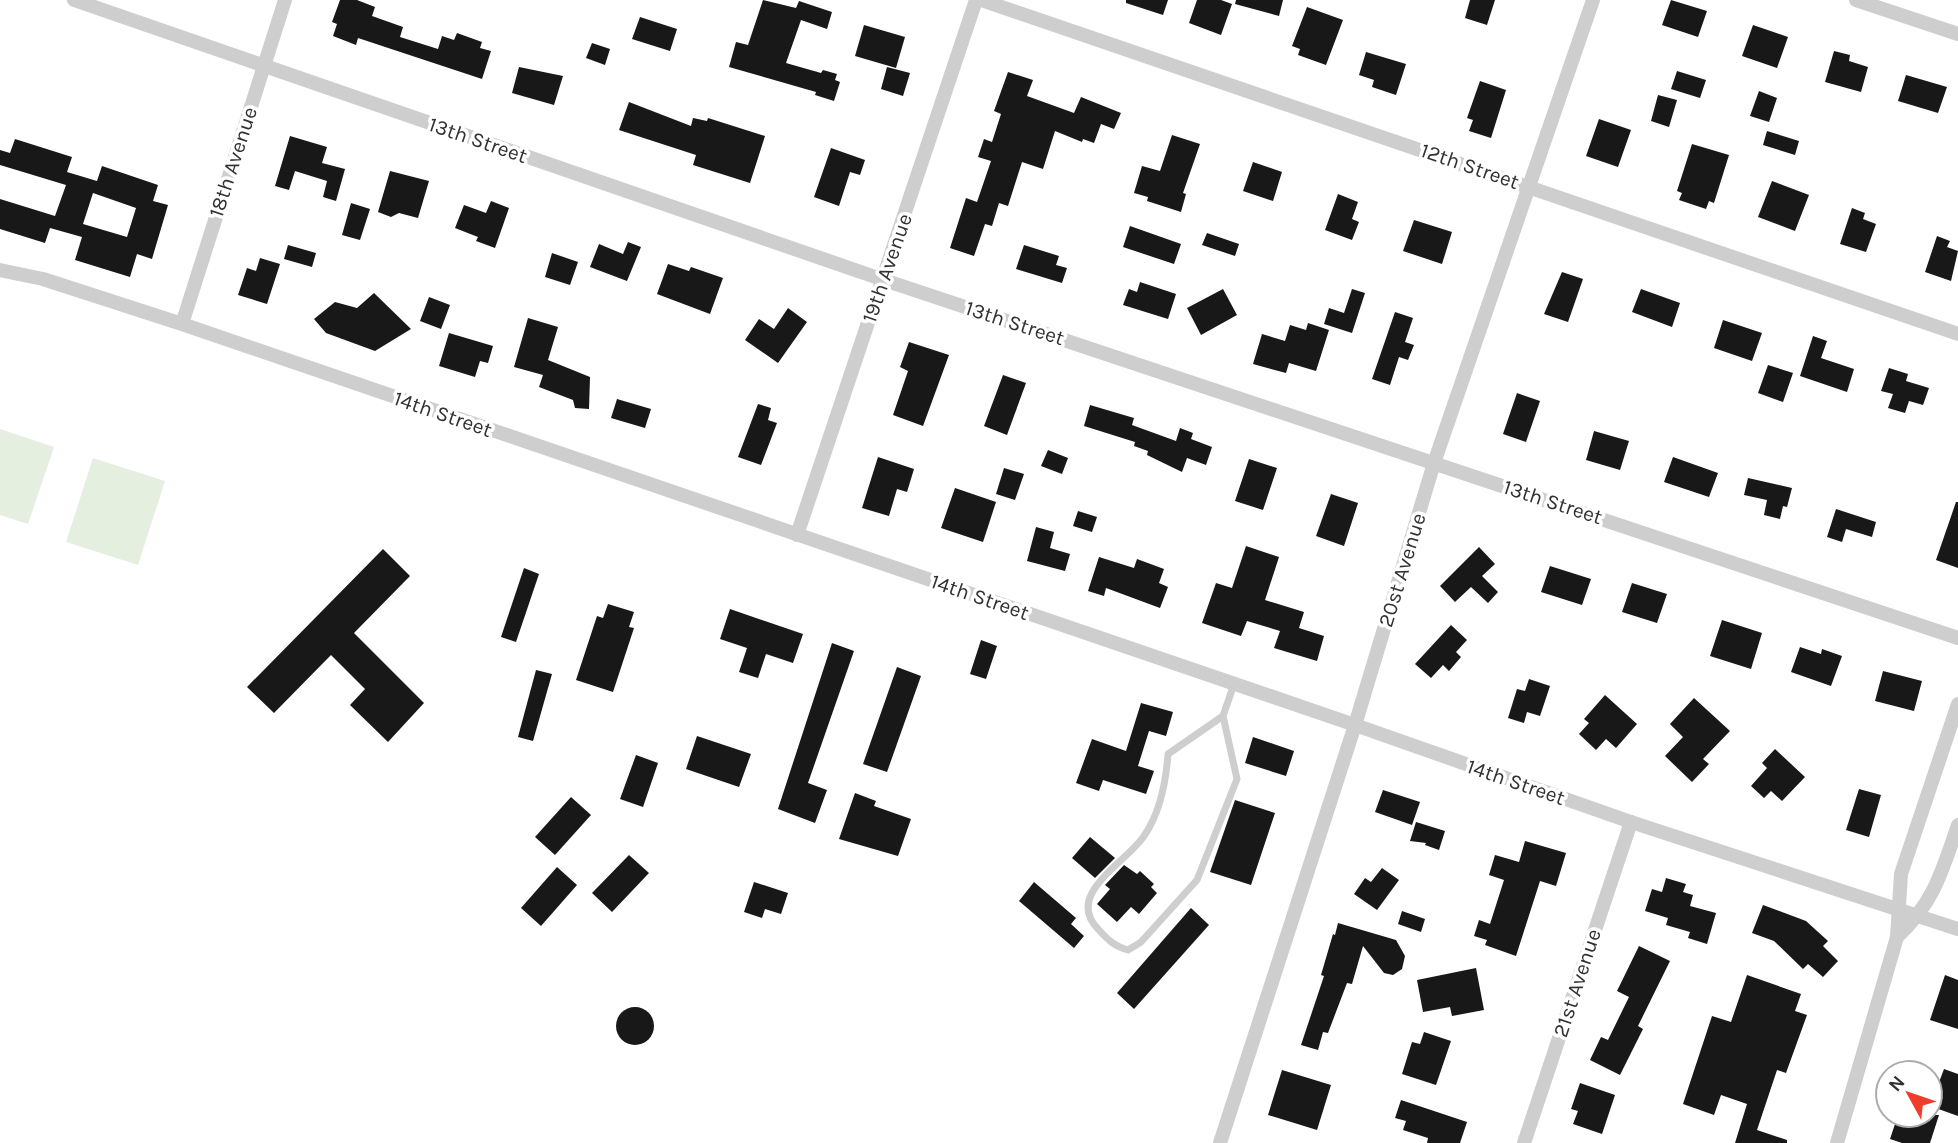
<svg xmlns="http://www.w3.org/2000/svg" width="1958" height="1143" font-family="Karla,sans-serif">
<rect width="100%" height="100%" fill="#fff"/>
<g fill="#e5efdf">
<path d="M0 429 54 447 28 524 0 515Z"/>
<path d="M93 458 165 481 138 565 66 542Z"/>
</g>
<g fill="#181818" fill-rule="evenodd">
<path d="M340 0H357L375 7 372 16 403 27 400 37 438 49 442 36 454 40 457 33 482 42 480 48 491 51 482 79 358 38 356 45 333 36 337 24 332 22Z"/>
<path d="M763 0 796 8 799 1 832 12 827 29 801 20 786 63 821 73 823 70 837 74 835 80 840 82 834 101 815 95 816 92 729 67 736 42 748 45Z"/>
<path d="M1126 0H1168L1163 15 1126 3Z"/>
<path d="M1197 0H1221L1232 4 1221 35 1189 23Z"/>
<path d="M1236 0H1283L1279 16 1235 4Z"/>
<path d="M1470 0H1495L1487 25 1465 18Z"/>
<path d="M1671 0 1707 11 1698 37 1662 25Z"/>
<path d="M1307 7 1343 20 1326 65 1298 55 1300 49 1292 46Z"/>
<path d="M640 17 677 29 670 51 632 39Z"/>
<path d="M864 25 905 37 896 68 855 56Z"/>
<path d="M1753 25 1788 37 1777 68 1742 56Z"/>
<path d="M592 43 610 49 605 65 586 58Z"/>
<path d="M1834 51 1850 55 1849 61 1868 67 1861 92 1825 82Z"/>
<path d="M1366 52 1406 64 1396 95 1372 87 1374 80 1359 75Z"/>
<path d="M519 67 563 76 554 105 512 93Z"/>
<path d="M887 67 910 73 903 96 881 89Z"/>
<path d="M1677 71 1706 80 1700 98 1671 89Z"/>
<path d="M1008 72 1033 80 1027 96 1074 113 1081 97 1121 113 1114 129 1101 124 1094 143 1083 139 1082 142 1055 131 1043 169 1022 162 1008 206 999 203 992 226 985 224 974 256 950 248 966 198 977 202 991 161 978 157 984 139 992 142 1001 114 994 111Z"/>
<path d="M1906 75 1947 87 1938 113 1898 101Z"/>
<path d="M1480 81 1506 90 1491 138 1469 131 1473 120 1467 118Z"/>
<path d="M1759 91 1777 98 1769 122 1750 116Z"/>
<path d="M1658 95 1677 100 1669 127 1651 121Z"/>
<path d="M629 102 691 126 693 118 707 121 708 118 765 136 750 183 693 165 696 155 619 130Z"/>
<path d="M1599 119 1631 130 1618 167 1586 156Z"/>
<path d="M1767 131 1799 141 1795 155 1763 145Z"/>
<path d="M1172 135 1200 144 1183 193 1186 194 1181 212 1147 201 1148 197 1134 193 1142 166 1160 171Z"/>
<path d="M290 136 327 147 322 163 345 169 336 201 323 197 327 181 295 171 289 190 275 186Z"/>
<path d="M15 139 72 157 67 172 97 181 102 166 158 185 153 201 168 205 152 259 137 254 130 277 75 260 82 237 50 228 45 243 0 229V199L55 216 66 185 0 165V150L10 153ZM93 193 136 208 127 237 83 224Z"/>
<path d="M1692 144 1729 155 1714 203 1709 201 1706 209 1679 200 1682 193 1677 191Z"/>
<path d="M831 148 865 160 860 175 850 172 839 206 814 197Z"/>
<path d="M1253 162 1282 172 1273 201 1243 191Z"/>
<path d="M390 171 429 181 418 218 399 213 391 217 378 212Z"/>
<path d="M1772 181 1809 195 1795 231 1758 217Z"/>
<path d="M1338 194 1358 202 1352 219 1359 222 1352 240 1325 230Z"/>
<path d="M491 201 509 208 495 248 476 241 478 237 455 228 464 205 486 213Z"/>
<path d="M351 203 370 209 360 240 342 235Z"/>
<path d="M1852 208 1865 213 1863 219 1876 224 1866 252 1840 244Z"/>
<path d="M1414 220 1452 232 1442 264 1403 251Z"/>
<path d="M1130 226 1181 244 1174 264 1123 247Z"/>
<path d="M1207 233 1239 244 1235 256 1202 245Z"/>
<path d="M1937 236 1950 241 1947 247 1958 251 1951 281 1925 272Z"/>
<path d="M628 242 641 247 627 281 590 267 599 244 623 254Z"/>
<path d="M288 245 316 253 312 267 284 259Z"/>
<path d="M1024 245 1059 256 1056 265 1067 268 1062 283 1016 269Z"/>
<path d="M552 253 578 262 570 285 545 277Z"/>
<path d="M260 258 280 264 267 304 238 295 247 268 256 271Z"/>
<path d="M668 264 689 271 691 267 723 278 710 314 657 294Z"/>
<path d="M1562 272 1583 279 1568 322 1544 314Z"/>
<path d="M1140 282 1176 294 1168 319 1123 305 1129 289 1137 292Z"/>
<path d="M1223 289 1237 315 1201 335 1187 308Z"/>
<path d="M1352 289 1365 293 1352 333 1324 324 1329 308 1344 313Z"/>
<path d="M1641 289 1680 303 1672 327 1632 312Z"/>
<path d="M374 293 411 329 375 351 326 333 314 319 335 302 357 308Z"/>
<path d="M429 297 450 305 441 329 420 321Z"/>
<path d="M788 308 807 322 778 363 745 340 759 319 774 329Z"/>
<path d="M1395 312 1413 318 1405 342 1414 345 1408 360 1399 357 1390 385 1372 379Z"/>
<path d="M528 318 558 327 548 360 590 377 589 409 575 408 573 400 539 387 543 375 514 367Z"/>
<path d="M1723 320 1762 333 1752 361 1714 348Z"/>
<path d="M1308 323 1329 330 1316 371 1289 363 1286 373 1253 364 1262 334 1285 341 1290 325 1306 330Z"/>
<path d="M449 333 493 346 488 363 480 361 475 377 439 366Z"/>
<path d="M1813 336 1827 341 1821 358 1854 369 1847 392 1800 376Z"/>
<path d="M909 342 949 355 923 426 893 415 908 371 900 367Z"/>
<path d="M1768 365 1793 373 1783 402 1758 393Z"/>
<path d="M1889 368 1908 374 1906 381 1929 388 1923 405 1909 401 1905 413 1888 408 1893 394 1881 391Z"/>
<path d="M1003 375 1026 383 1007 435 984 426Z"/>
<path d="M1517 393 1540 401 1526 442 1503 434Z"/>
<path d="M617 399 651 409 645 428 611 418Z"/>
<path d="M758 404 771 408 768 420 777 423 761 465 738 457Z"/>
<path d="M1090 405 1134 418 1132 425 1176 441 1180 428 1193 433 1191 439 1212 447 1206 465 1187 458 1182 472 1147 455 1148 451 1134 446 1135 442 1084 426Z"/>
<path d="M1594 431 1629 441 1620 470 1586 460Z"/>
<path d="M1048 450 1068 458 1062 474 1041 466Z"/>
<path d="M878 457 914 469 907 492 897 489 889 516 862 508Z"/>
<path d="M1673 457 1718 473 1709 497 1664 482Z"/>
<path d="M1249 459 1277 468 1263 510 1235 501Z"/>
<path d="M1004 468 1024 474 1015 500 996 494Z"/>
<path d="M1748 478 1792 488 1787 507 1783 506 1780 519 1764 515 1767 500 1744 495Z"/>
<path d="M955 488 996 502 983 542 941 528Z"/>
<path d="M1331 494 1358 503 1344 546 1316 536Z"/>
<path d="M1956 502H1958V568L1936 560Z"/>
<path d="M1836 509 1876 522 1872 537 1846 529 1842 542 1827 537Z"/>
<path d="M1078 511 1097 517 1092 532 1073 526Z"/>
<path d="M1036 527 1054 532 1050 548 1070 554 1065 571 1027 561Z"/>
<path d="M1246 546 1279 557 1265 600 1304 612 1299 628 1324 636 1317 661 1274 648 1280 631 1247 621 1241 636 1202 623 1216 583 1232 588Z"/>
<path d="M1479 547 1495 564 1482 576 1498 592 1488 603 1471 587 1455 602 1440 586Z"/>
<path d="M383 549 410 576 354 633 424 703 388 742 350 705 365 689 331 655 274 713 247 687Z"/>
<path d="M1099 557 1134 568 1137 559 1164 569 1159 583 1168 587 1160 608 1106 588 1104 596 1088 591Z"/>
<path d="M1550 566 1591 579 1582 605 1541 592Z"/>
<path d="M524 568 539 574 516 642 501 637Z"/>
<path d="M1632 583 1667 594 1657 623 1622 612Z"/>
<path d="M608 604 634 612 629 627 634 628 613 692 576 680 597 616 603 618Z"/>
<path d="M730 609 803 634 793 663 766 654 758 678 739 672 747 648 720 639Z"/>
<path d="M1722 620 1762 633 1751 669 1710 656Z"/>
<path d="M1451 625 1467 640 1456 652 1461 657 1449 671 1443 665 1431 678 1415 664Z"/>
<path d="M981 640 997 646 986 679 970 674Z"/>
<path d="M832 643 854 651 808 783 827 790 815 823 778 809Z"/>
<path d="M1800 647 1821 654 1822 649 1842 656 1831 686 1791 672Z"/>
<path d="M897 667 921 676 887 772 863 764Z"/>
<path d="M536 670 552 674 533 741 518 737Z"/>
<path d="M1883 671 1922 681 1914 711 1875 701Z"/>
<path d="M1529 679 1550 686 1540 716 1527 712 1524 723 1508 718 1517 689 1525 691Z"/>
<path d="M1605 695 1637 724 1616 748 1606 739 1596 750 1579 734 1589 723 1584 719Z"/>
<path d="M1694 698 1730 731 1703 759 1709 764 1692 782 1665 756 1683 737 1670 724Z"/>
<path d="M1141 703 1173 712 1166 736 1149 731 1138 766 1154 771 1146 794 1103 780 1099 791 1076 783 1092 739 1126 751Z"/>
<path d="M697 736 751 754 739 787 686 769Z"/>
<path d="M1253 737 1294 751 1286 776 1245 763Z"/>
<path d="M1775 749 1805 777 1782 801 1771 791 1764 798 1751 786 1767 768 1762 763Z"/>
<path d="M636 755 658 763 643 807 620 799Z"/>
<path d="M1859 789 1881 795 1869 837 1846 830Z"/>
<path d="M1383 790 1420 802 1412 825 1375 812Z"/>
<path d="M855 793 876 801 874 806 911 819 898 856 839 839Z"/>
<path d="M571 797 591 815 555 855 535 837Z"/>
<path d="M1235 800 1275 813 1251 885 1210 872Z"/>
<path d="M1416 822 1445 831 1439 850 1425 845 1426 843 1410 841Z"/>
<path d="M1090 837 1115 858 1095 878 1072 858Z"/>
<path d="M1525 841 1566 853 1556 886 1540 881 1516 956 1485 945 1487 940 1474 936 1479 920 1490 924 1504 880 1489 875 1495 855 1519 862Z"/>
<path d="M629 855 649 873 612 912 592 893Z"/>
<path d="M1124 865 1137 874 1140 871 1154 884 1151 887 1157 893 1139 914 1131 907 1117 922 1097 904 1110 889 1105 885Z"/>
<path d="M557 867 577 885 541 926 521 908Z"/>
<path d="M1382 868 1399 880 1377 910 1354 894 1365 878 1371 882Z"/>
<path d="M1666 878 1686 884 1683 892 1693 895 1690 906 1716 913 1707 944 1688 938 1690 932 1666 925 1668 918 1645 911 1652 889 1662 892Z"/>
<path d="M754 882 788 893 781 914 765 909 762 918 744 912Z"/>
<path d="M1034 882 1076 918 1071 924 1084 936 1074 948 1019 901Z"/>
<path d="M1763 905 1806 921 1828 941 1823 946 1838 961 1823 977 1808 964 1803 969 1774 941 1752 933Z"/>
<path d="M1191 908 1209 925 1134 1009 1117 993Z"/>
<path d="M1402 911 1425 919 1421 932 1398 924Z"/>
<path d="M1338 923 1396 940 1405 956 1402 969 1393 975 1384 973 1363 946 1352 984 1347 983 1328 1033 1323 1032 1318 1050 1301 1045 1324 976 1321 975 1333 934 1335 935Z"/>
<path d="M1639 946 1670 961 1638 1026 1643 1029 1620 1075 1590 1060 1601 1037 1608 1040 1629 997 1617 991Z"/>
<path d="M1476 968 1484 1010 1452 1016 1450 1007 1423 1012 1417 980Z"/>
<path d="M1747 975 1801 994 1795 1011 1807 1015 1786 1073 1777 1070 1757 1130 1787 1140V1143H1735L1747 1104 1721 1095 1714 1115 1683 1104 1712 1016 1731 1022Z"/>
<path d="M1945 975 1958 980V1029L1930 1020Z"/>
<circle cx="635" cy="1026" r="19"/>
<path d="M1424 1032 1451 1041 1436 1085 1402 1074 1412 1042 1420 1044Z"/>
<path d="M1944 1069 1958 1074V1116L1930 1106Z"/>
<path d="M1282 1070 1331 1085 1317 1130 1268 1115Z"/>
<path d="M1580 1083 1615 1095 1602 1134 1573 1124 1578 1111 1571 1109Z"/>
<path d="M1401 1100 1467 1122 1460 1143H1427L1428 1138 1403 1130 1406 1121 1395 1118Z"/>
<path d="M1898 1115H1939L1930 1143H1902L1890 1139Z"/>
</g>
<g fill="none" stroke-linecap="round" stroke-linejoin="round">
<path stroke="#cecece" stroke-width="7" d="M1223 716 1168 754C1166 781 1160 813 1144 836 1126 863 1064 894 1098 929 1108 940 1114 946 1128 950L1141 942 1197 880 1237 779 1223 716 1234 684"/>
<g stroke="#cecece" stroke-width="14">
<path d="M74 0 884 280 1958 638"/>
<path d="M981 0 1958 334"/>
<path d="M1856 0 1958 34"/>
<path d="M0 270 43 279 182 324 1355 725 1631 822 1958 929"/>
<path d="M182 324 285 0"/>
<path d="M797 535 976 0"/>
<path d="M1897 937C1934 903 1942 871 1958 825"/>
<path d="M1220 1143 1355 725 1434 463 1593 0"/>
<path d="M1524 1143 1631 822"/>
<path d="M1837 1143 1897 937 1901 874 1958 704"/>
</g>
</g>
<g text-anchor="middle" dominant-baseline="central" stroke-width="7" stroke-linejoin="round" paint-order="stroke">
<g font-size="21" fill="#313131" stroke="#fff">
<text transform="translate(478 140) rotate(19)">13th Street</text>
<text transform="translate(233 162) rotate(-72)">18th Avenue</text>
<text transform="translate(1470 166) rotate(19)">12th Street</text>
<text transform="translate(887 268) rotate(-71)">19th Avenue</text>
<text transform="translate(1015 323) rotate(18)">13th Street</text>
<text transform="translate(443 414) rotate(19)">14th Street</text>
<text transform="translate(1553 502) rotate(18)">13th Street</text>
<text transform="translate(1402 570) rotate(-73)">20st Avenue</text>
<text transform="translate(980 597) rotate(19)">14th Street</text>
<text transform="translate(1516 782) rotate(19)">14th Street</text>
<text transform="translate(1577 983) rotate(-72)">21st Avenue</text>
</g>
</g>
<g transform="translate(1909 1094) rotate(310)"><circle r="33" fill="#ffffff" stroke="#adadad" stroke-width="2"/>
<path d="M0-5L12 26L0 18L-12 26Z" fill="#f03c2b"/>
<text y="-10" font-size="19" font-weight="bold" text-anchor="middle" fill="#313131">N</text>
</g>
</svg>
